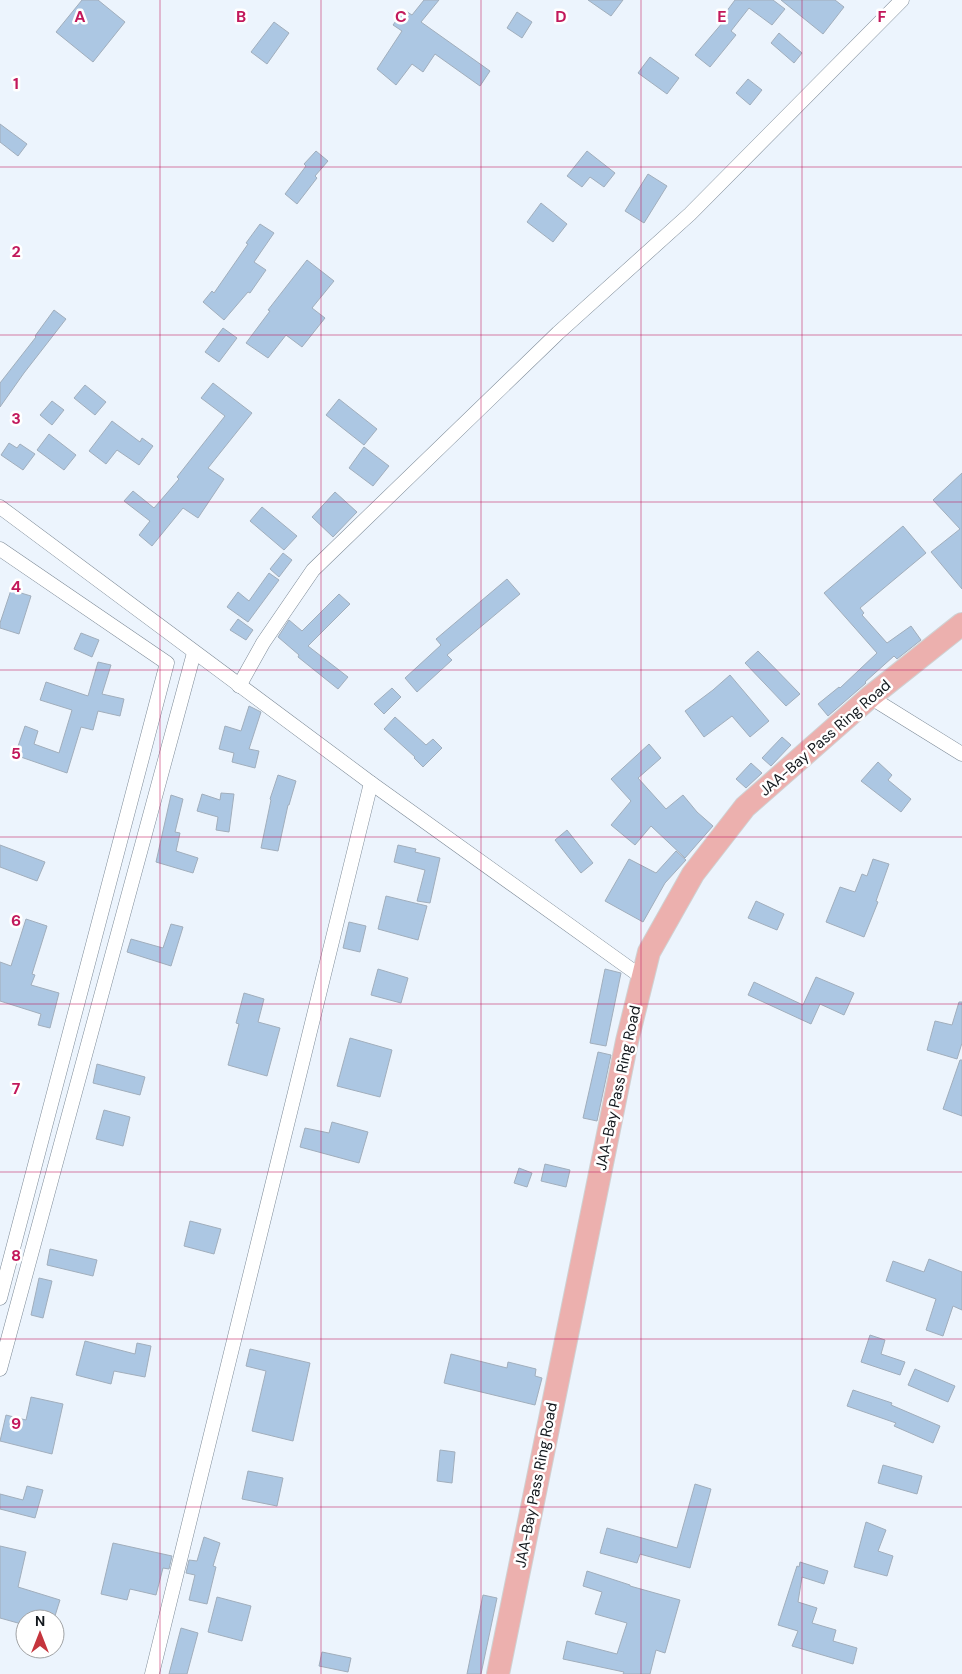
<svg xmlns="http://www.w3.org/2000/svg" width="962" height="1674" font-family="'DM Sans',sans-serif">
<rect width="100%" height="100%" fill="#ecf4fd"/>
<g fill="#acc7e3" stroke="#a1aebc">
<path d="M82 0H98L125 22 93 62 56 32Z"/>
<path d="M424 0H439L421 22 490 71 480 86 435 54 423 72 412 64 396 85 377 69 402 31 393 25 404 10 412 15Z"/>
<path d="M588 0H623L611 16Z"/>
<path d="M735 0H773L785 9 772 25 749 8 731 31 736 35 710 67 695 55 723 22 720 20Z"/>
<path d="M781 0H835L844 7 823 34Z"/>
<path d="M517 12 532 22 522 38 507 28Z"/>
<path d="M274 22 289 33 267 64 251 52Z"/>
<path d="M779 33 802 53 794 63 771 43Z"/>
<path d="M650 57 679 78 667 94 638 73Z"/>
<path d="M748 79 762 90 750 105 736 93Z"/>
<path d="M0 124 27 144 18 156 0 142Z"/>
<path d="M316 151 328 161 315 176 317 178 297 204 285 194 306 166 304 164Z"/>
<path d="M587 151 615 173 604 187 590 177 582 187 567 176Z"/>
<path d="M648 174 667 186 644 223 625 211Z"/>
<path d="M541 203 567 224 553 242 527 222Z"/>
<path d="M260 224 274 233 254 262 266 270 250 293 248 292 224 320 203 302 212 291 214 293 248 244 246 243Z"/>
<path d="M307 260 334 281 312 308 325 318 302 347 286 335 268 358 246 343 270 311 268 310Z"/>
<path d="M54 310 66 319 24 373 0 407V383L36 337 35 336Z"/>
<path d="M223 328 237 338 219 362 205 352Z"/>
<path d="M213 383 252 413 208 468 224 479 198 518 183 508 152 546 139 535 150 521 124 501 133 491 154 508 179 479 177 477 225 416 201 398Z"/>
<path d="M85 385 106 402 95 415 74 398Z"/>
<path d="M339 399 377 429 364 445 326 415Z"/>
<path d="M52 401 64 410 52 425 40 415Z"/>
<path d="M112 421 140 442 142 438 153 446 139 465 117 450 106 464 89 451Z"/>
<path d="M49 434 76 455 64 470 37 450Z"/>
<path d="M9 443 17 448 20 444 35 454 23 470 1 455Z"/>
<path d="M364 447 389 466 373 486 349 468Z"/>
<path d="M962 473V589L931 552 960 529 933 500Z"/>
<path d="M335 492 357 512 333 537 312 517Z"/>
<path d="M262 507 297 536 284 550 250 521Z"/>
<path d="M903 526 926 553 860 608 864 613 862 615 887 643 911 626 921 640 897 659 894 656 865 682 866 683 828 716 818 704 839 687 840 688 877 653 824 593Z"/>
<path d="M283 553 292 560 279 577 270 569Z"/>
<path d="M269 573 279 580 248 622 227 607 238 592 249 601Z"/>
<path d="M507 579 520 594 447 655 452 660 417 692 405 678 441 645 436 639Z"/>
<path d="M11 590 31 596 19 634 0 628V623Z"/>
<path d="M339 594 350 604 308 646 348 677 338 689 298 657 299 655 278 637 289 620 302 631Z"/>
<path d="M238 619 253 630 246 640 230 630Z"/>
<path d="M81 633 99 640 92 657 74 649Z"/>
<path d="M758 651 800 694 786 706 745 663Z"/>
<path d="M98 662 111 665 102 694 124 699 120 716 98 711 93 730 81 727 67 773 15 755 25 726 38 731 34 744 59 753 72 710 40 700 46 682 88 696Z"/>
<path d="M730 675 769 721 750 737 732 716 704 737 685 711 713 690Z"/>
<path d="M392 688 401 697 384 714 374 704Z"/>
<path d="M249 706 261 712 249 749 259 751 255 768 232 762 234 753 219 749 225 726 241 731Z"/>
<path d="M395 717 426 745 433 739 442 748 423 767 414 758 415 757 384 729Z"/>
<path d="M782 737 791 745 771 766 762 758Z"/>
<path d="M649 744 661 758 638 778 666 809 683 795 697 812 713 826 685 858 651 826 635 845 611 825 631 801 611 779Z"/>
<path d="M878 762 892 775 888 780 911 799 901 812 861 781Z"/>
<path d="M751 763 762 773 746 788 736 779Z"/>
<path d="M278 775 296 781 289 805H288L278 851 261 848 271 800 270 799Z"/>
<path d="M221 793 234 794 229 832 216 830 218 817 197 811 202 794 220 800Z"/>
<path d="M171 795 183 799 175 832 180 833 176 851 198 858 193 873 156 862Z"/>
<path d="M567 830 593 863 581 873 555 840Z"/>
<path d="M0 845 45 862 37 881 0 867Z"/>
<path d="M398 845 416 849 415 852 440 858 430 903 417 901 425 870 394 862Z"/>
<path d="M676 851 686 860 665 883 643 922 605 901 629 859 656 873Z"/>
<path d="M873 859 889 864 876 901 878 902 864 937 826 922 840 887 855 892 862 874 867 876Z"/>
<path d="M386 896 427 906 418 940 378 929Z"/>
<path d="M756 901 784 914 777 930 748 918Z"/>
<path d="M26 919 47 926 32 974 35 975 31 985 59 993 50 1028 38 1025 41 1014 0 1001V962L11 966Z"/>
<path d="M349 922 366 926 360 952 343 948Z"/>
<path d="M171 924 183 927 171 966 127 952 131 939 163 948Z"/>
<path d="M378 969 408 978 401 1003 371 995Z"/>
<path d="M605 969 621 973 606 1046 590 1043Z"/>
<path d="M816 977 854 993 844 1015 820 1004 811 1024 748 995 754 982 803 1005Z"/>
<path d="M244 993 264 999 258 1022 280 1028 267 1076 228 1065 239 1024 236 1023Z"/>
<path d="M959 1002H962V1043L957 1059 927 1050 935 1021 952 1025Z"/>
<path d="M350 1038 392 1050 380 1097 337 1086Z"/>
<path d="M598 1052 611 1055 597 1121 583 1118Z"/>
<path d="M960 1060H962V1116L943 1109Z"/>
<path d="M97 1064 145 1077 140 1095 93 1083Z"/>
<path d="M104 1110 130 1117 123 1146 96 1139Z"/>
<path d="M332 1122 368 1132 359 1163 300 1147 305 1128 329 1133Z"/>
<path d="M545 1164 570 1170 566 1187 541 1181Z"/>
<path d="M519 1168 532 1173 527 1187 514 1183Z"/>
<path d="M190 1221 221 1229 214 1254 184 1246Z"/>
<path d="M50 1249 97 1260 93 1276 47 1265Z"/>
<path d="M929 1259 962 1272V1310L953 1306 943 1336 926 1330 936 1299 886 1281 893 1261 924 1272Z"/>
<path d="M39 1278 52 1281 43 1318 31 1315Z"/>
<path d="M870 1335 885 1340 881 1354 905 1362 900 1375 861 1362Z"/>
<path d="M85 1341 135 1354 137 1343 151 1346 145 1377 114 1371 111 1384 76 1375Z"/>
<path d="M250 1349 310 1363 293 1441 252 1431 266 1371 246 1366Z"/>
<path d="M451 1354 507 1368 508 1362 536 1369 535 1376 542 1378 535 1405 444 1383Z"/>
<path d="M915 1369 955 1386 948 1402 908 1385Z"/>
<path d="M853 1390 892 1403 891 1405 940 1426 933 1443 894 1426 896 1423 847 1406Z"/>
<path d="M31 1397 63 1404 52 1454 0 1441 6 1415 26 1420Z"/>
<path d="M440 1450 455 1452 452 1483 437 1481Z"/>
<path d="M883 1465 922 1476 917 1494 878 1483Z"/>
<path d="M248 1471 283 1478 277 1506 242 1499Z"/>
<path d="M695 1484 711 1489 690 1568 640 1554 637 1563 600 1553 607 1528 677 1548Z"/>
<path d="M27 1486 43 1490 35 1518 0 1509V1494L23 1500Z"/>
<path d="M866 1522 886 1530 878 1551 893 1556 887 1576 854 1567Z"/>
<path d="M204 1537 220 1543 213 1566 216 1567 207 1604 189 1600 195 1575 186 1573 189 1560 197 1561Z"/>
<path d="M113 1543 172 1556 169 1569 163 1568 156 1595 130 1589 127 1600 101 1594Z"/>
<path d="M0 1546 26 1552 18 1587 60 1600 54 1619H25V1625L0 1618Z"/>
<path d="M800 1562 828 1571 824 1584 802 1577 798 1602 817 1608 812 1623 836 1630 833 1641 857 1648 853 1664 792 1646 798 1631 778 1625 797 1566 799 1567Z"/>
<path d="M587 1571 630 1585V1586L680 1600 665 1653 656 1650 650 1674H623L624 1672 563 1659 567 1641 617 1654 627 1623 595 1614 602 1592 583 1586Z"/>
<path d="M483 1595 497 1598 481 1674H467Z"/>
<path d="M217 1597 251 1606 242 1641 208 1632Z"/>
<path d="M181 1628 198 1633 187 1674H169Z"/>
<path d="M322 1652 351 1658 348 1672 319 1666Z"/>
</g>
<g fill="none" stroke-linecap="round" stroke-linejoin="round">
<g stroke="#7d8a97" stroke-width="15">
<g id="minor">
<path d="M0 507 371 783 643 978"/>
<path d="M0 549 167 663 0 1298"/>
<path d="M239 686 263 643 313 570 558 333 690 214 902 0"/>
<path d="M870 697 962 754"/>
<path d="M0 1369 194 653"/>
<path d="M152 1674 371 783"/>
</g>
</g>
<g stroke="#d0d1d2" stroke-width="24">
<path id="trunk" d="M498 1674 627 1041 649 952 693 874 745 807 870 697 962 624"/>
</g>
<use href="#minor" stroke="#fff" stroke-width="14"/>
<use href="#trunk" stroke="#ecb0ae" stroke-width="22"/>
</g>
<path fill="none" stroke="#c2185b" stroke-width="1" stroke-opacity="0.55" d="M160 0V1674M321 0V1674M481 0V1674M641 0V1674M802 0V1674M0 167H962M0 335H962M0 502H962M0 670H962M0 837H962M0 1004H962M0 1172H962M0 1339H962M0 1507H962"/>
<g text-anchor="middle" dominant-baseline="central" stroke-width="5" stroke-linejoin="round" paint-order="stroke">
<g font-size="15" fill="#13181d" stroke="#fff">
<text transform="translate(825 738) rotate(-41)">JAA-Bay Pass Ring Road</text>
<text transform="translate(618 1088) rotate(-78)">JAA-Bay Pass Ring Road</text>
<text transform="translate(536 1485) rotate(-79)">JAA-Bay Pass Ring Road</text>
</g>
</g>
<g font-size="16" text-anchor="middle" font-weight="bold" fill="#c2185b" stroke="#fff" stroke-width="5" stroke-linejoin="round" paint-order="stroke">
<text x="80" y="22">A</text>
<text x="241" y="22">B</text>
<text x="401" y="22">C</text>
<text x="561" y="22">D</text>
<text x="722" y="22">E</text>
<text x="882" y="22">F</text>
<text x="16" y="89">1</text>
<text x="16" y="257">2</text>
<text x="16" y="424">3</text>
<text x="16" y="592">4</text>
<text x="16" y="759">5</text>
<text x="16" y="926">6</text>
<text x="16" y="1094">7</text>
<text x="16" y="1261">8</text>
<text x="16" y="1429">9</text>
</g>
<g transform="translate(40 1634)"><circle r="24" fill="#ffffff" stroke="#a1a3a5"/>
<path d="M0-4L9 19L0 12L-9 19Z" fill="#c5353d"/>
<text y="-8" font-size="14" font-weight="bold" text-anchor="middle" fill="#13181d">N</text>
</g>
</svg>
